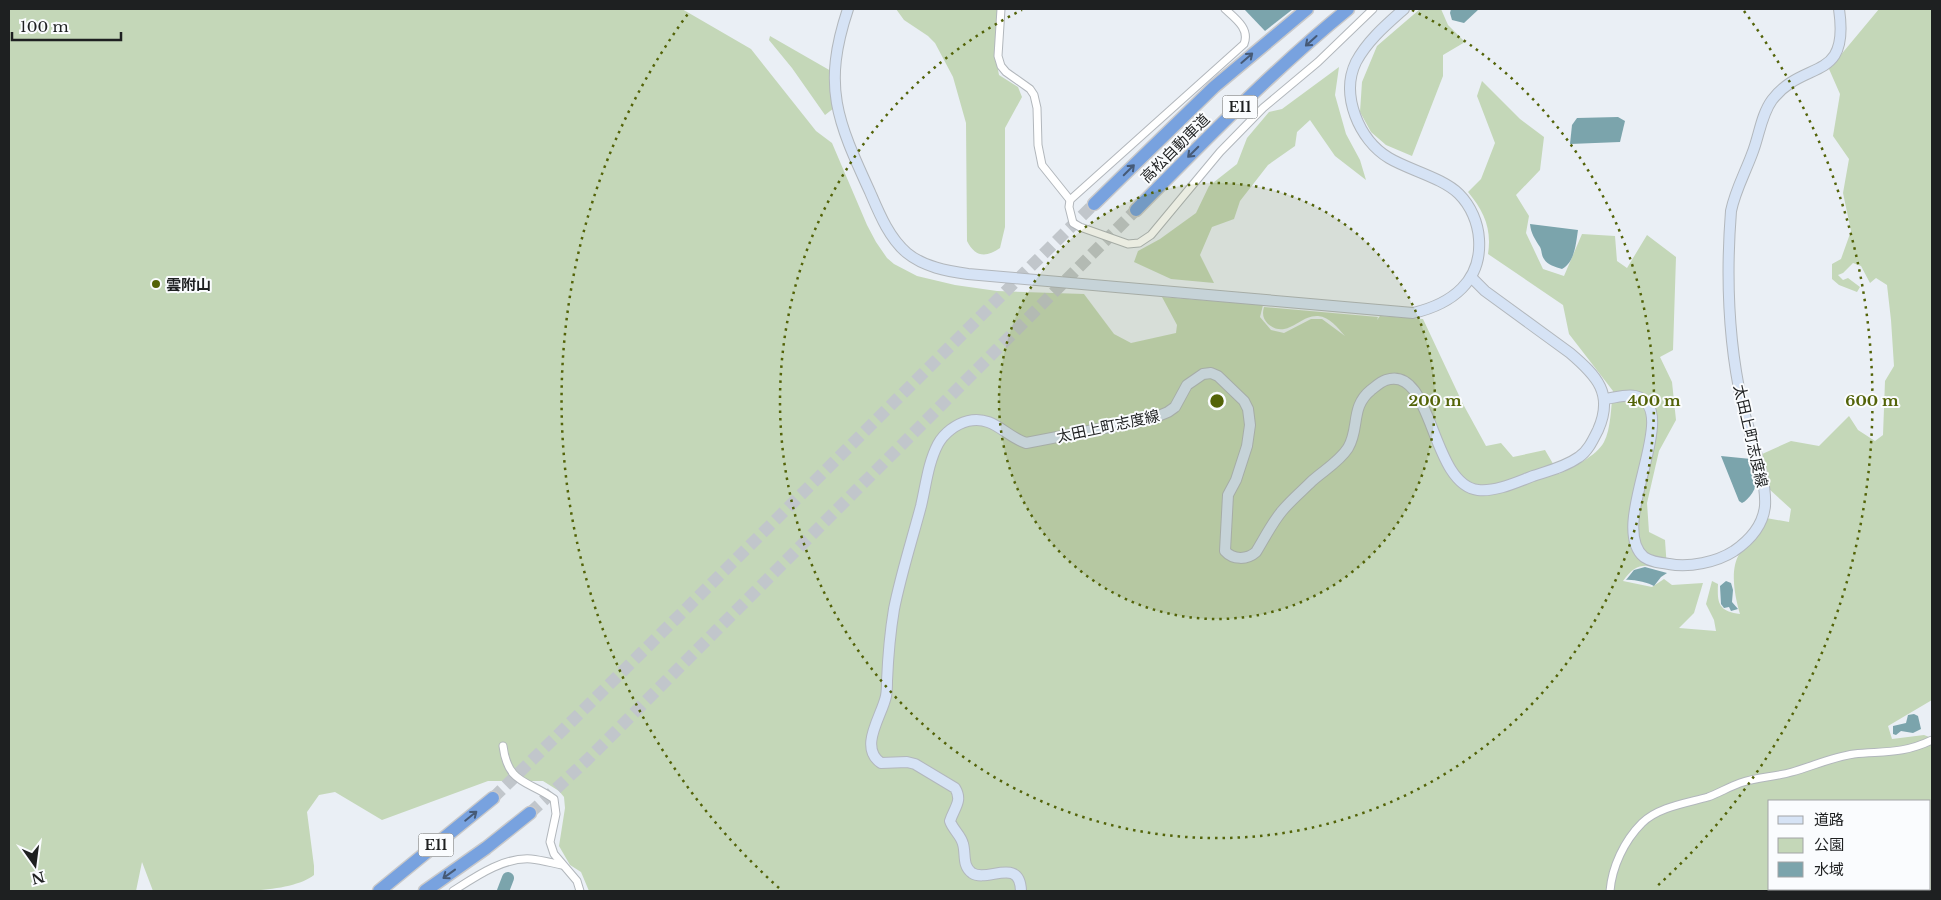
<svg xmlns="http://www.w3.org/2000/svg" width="1941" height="900" font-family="'Libre Baskerville','Noto Sans JP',serif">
<rect width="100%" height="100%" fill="#eaeff5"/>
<g fill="#c4d7b8" fill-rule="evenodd">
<path d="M9 9H682L751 49 816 131 832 143 867 225 876 242 887 258 894 264 917 276 955 285 997 291 1084 294 1114 334 1131 343 1176 333 1177 325 1162 297 1263 305 1260 317 1271 330 1284 333 1311 319H1322L1345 336C1338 328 1330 317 1318 316 1299 315 1287 340 1268 324 1263 319 1262 314 1264 307L1378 317 1377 320 1380 316 1423 319 1463 404 1486 446 1501 443 1513 457 1545 450 1559 474C1573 466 1596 457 1604 442 1611 429 1611 406 1613 391L1569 334 1563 305 1488 254C1492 229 1484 211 1468 192L1481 179 1495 143 1477 96 1482 81 1520 119 1544 137 1540 170 1516 195 1529 216 1526 233 1543 269 1564 276 1582 234 1615 236 1617 261 1627 268 1647 235 1676 257 1673 350 1660 357 1672 382 1676 420 1659 451 1647 503 1649 532 1665 540 1667 569C1645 565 1637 561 1623 581L1652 587 1664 579 1672 585 1703 583 1694 613 1679 628 1716 631 1714 620 1706 604 1712 581 1718 584C1717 604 1719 611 1740 614 1735 597 1729 569 1740 553 1750 539 1758 534 1766 518L1789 522 1791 509 1768 488 1760 455 1791 441 1819 446 1849 416 1858 430 1875 441 1883 435 1885 381 1894 366 1891 320 1887 285 1876 278 1870 283 1861 266 1853 263 1843 273 1838 275 1843 280 1848 278 1860 287 1857 292 1839 285 1832 279V264L1841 259 1851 231 1843 193 1849 159 1833 136 1840 94 1829 69 1879 9H1932V700L1888 726 1892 739 1924 735 1932 738V891H589L581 872 570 865 559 846 565 808 564 797 559 791 543 781H488L382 820 335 792 319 795 307 812 314 866V875C285 898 191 891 153 891L142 862 136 891H9ZM1770 801H1930V889H1770Z"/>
<path d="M896 9H998L995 54 999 75 1018 87 1022 97 1005 128V227L1000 248C986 258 975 257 967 241L966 123 953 77 935 43 928 36 904 20Z"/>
<path d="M1420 9H1441L1448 25 1465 42 1443 55V76L1412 156 1386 145 1371 132 1360 112 1362 82 1377 46Z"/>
<path d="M770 36 831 71 834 108 825 115 792 68 769 40Z"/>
<path d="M1339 67 1335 95 1346 134 1360 160 1366 180 1335 156 1310 120 1297 132 1295 146 1268 165 1240 201 1234 219 1212 227 1200 255 1214 283 1171 279 1134 262 1138 251 1160 239 1196 213 1209 186 1237 164 1247 138 1269 112 1282 109Z"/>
</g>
<g fill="#7ba4ac">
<path d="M1244 9H1293L1265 31Z"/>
<path d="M1451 9H1479L1464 23 1452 20 1450 13Z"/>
<path d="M1618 117 1625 121 1620 142 1570 144 1572 125 1577 118Z"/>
<path d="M1530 224 1578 230C1576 243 1575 262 1562 269 1556 267 1547 265 1544 259 1541 255 1542 250 1540 247 1535 239 1531 234 1530 224Z"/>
<path d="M1721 456 1751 459C1753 465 1758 473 1758 479 1757 487 1749 500 1742 503L1739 501Z"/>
<path d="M1645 567 1667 573 1661 577 1654 586C1649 583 1632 579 1626 580L1634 570Z"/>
<path d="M1726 581 1731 583 1733 590 1732 602 1738 609 1731 611 1729 607 1724 608 1721 604 1720 586Z"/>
<path d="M1914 714 1918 716 1921 729 1913 733 1901 731 1896 735 1893 734V726L1906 723 1908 715Z"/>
</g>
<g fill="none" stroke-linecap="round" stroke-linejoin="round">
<path stroke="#7ba4ac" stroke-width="12" d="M503 891 508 878"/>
<g stroke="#c1c6cb" stroke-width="12" stroke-dasharray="12 6" stroke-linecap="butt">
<path d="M493 798C695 602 893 402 1094 204"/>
<path d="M530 813 587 760 1136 210"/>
</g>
<g stroke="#b2b7bc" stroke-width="9">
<g id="street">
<path d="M1001 9 998 56 1001 66 1006 72 1030 89 1034 95 1037 108 1038 145 1042 165 1070 200"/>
<path d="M1225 9C1236 19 1250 29 1244 44L1070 200 1069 207 1073 223 1080 227 1128 244 1139 243 1151 235 1220 152 1263 108 1318 62 1373 9"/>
<path d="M503 746C508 785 528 780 554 799L556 814 550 842 554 854 577 881 580 891"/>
<path d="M453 891C475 877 503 857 531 859 541 860 552 863 562 865"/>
<path d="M1610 891C1612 867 1624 841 1642 823 1658 807 1687 803 1708 797 1719 793 1729 787 1740 783 1757 777 1775 777 1792 772 1813 766 1833 757 1854 754 1884 751 1903 754 1932 740"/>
</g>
</g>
<g stroke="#b2b7bc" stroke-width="12">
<g id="secondary">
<path d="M848 9C822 87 837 120 870 192 879 213 889 238 907 253 924 267 947 271 968 274L1413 313C1452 304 1482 281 1479 239 1478 223 1471 206 1459 194 1443 178 1409 170 1389 158 1359 140 1340 95 1356 62 1368 40 1386 25 1404 9"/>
<path d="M1605 399C1614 398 1626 394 1635 396 1685 407 1606 525 1644 557 1651 562 1660 563 1669 564 1689 568 1717 562 1734 551 1750 540 1763 525 1765 506 1767 475 1748 433 1742 403 1728 340 1726 275 1731 211 1735 191 1745 173 1752 154 1759 137 1761 115 1772 100 1804 58 1850 84 1839 9"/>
<path d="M1021 891C1020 856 987 883 972 873 962 866 966 854 963 844 961 835 953 830 950 821 954 808 963 801 955 788L915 764 907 762 881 763C858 747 882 716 886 696 887 691 887 686 887 681 888 657 890 633 894 609 901 574 912 540 921 506 926 485 928 463 938 444 944 433 956 424 968 421 993 415 1005 436 1026 443L1151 419 1168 412 1175 407 1187 385 1203 374 1211 373 1218 376 1244 401 1248 409 1250 425 1247 446 1236 480 1228 495 1225 551C1233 560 1247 560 1256 552 1264 539 1272 523 1282 511 1291 500 1302 491 1312 481 1324 470 1339 462 1348 448 1360 428 1350 407 1371 390 1375 387 1380 382 1386 380 1433 364 1430 484 1478 490 1496 492 1517 482 1533 476 1548 471 1565 467 1579 457 1588 451 1593 440 1598 430 1614 394 1597 376 1570 353L1485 291 1471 277"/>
</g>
</g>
<g stroke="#c9c9ca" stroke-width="15">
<g id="highway">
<path d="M1094 204 1214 87 1307 9"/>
<path d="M1136 210C1204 141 1273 70 1348 9"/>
<path d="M379 891 493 798"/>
<path d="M425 891 486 848 530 813"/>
</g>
</g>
<use href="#street" stroke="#fff" stroke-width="7"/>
<use href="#secondary" stroke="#d6e3f5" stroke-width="10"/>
<use href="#highway" stroke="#78a2df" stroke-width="12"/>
</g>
<defs><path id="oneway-shaft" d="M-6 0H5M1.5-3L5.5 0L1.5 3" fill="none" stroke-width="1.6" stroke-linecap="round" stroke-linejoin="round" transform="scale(1.25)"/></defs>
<g stroke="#465a76">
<use href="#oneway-shaft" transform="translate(1311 41) rotate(138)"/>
<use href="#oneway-shaft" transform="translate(1247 58) rotate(-41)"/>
<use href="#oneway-shaft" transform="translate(1193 152) rotate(135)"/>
<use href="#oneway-shaft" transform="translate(1129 170) rotate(-45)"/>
<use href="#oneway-shaft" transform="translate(471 816) rotate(-39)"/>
<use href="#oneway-shaft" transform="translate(449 874) rotate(144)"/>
</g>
<circle cx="1217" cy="401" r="218" fill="#536308" fill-opacity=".12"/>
<g fill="none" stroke="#536308" stroke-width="2.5" stroke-dasharray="2.5 5">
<circle cx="1217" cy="401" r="218"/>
<path d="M1412 10A437 437 0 1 1 1022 10"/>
<path d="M779 888A655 655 0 0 1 690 11M1744 11A655 655 0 0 1 1655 888"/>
</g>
<circle fill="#536308" stroke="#fafcfe" stroke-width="2" cx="156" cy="284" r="5"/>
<g text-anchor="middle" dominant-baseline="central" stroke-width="4" stroke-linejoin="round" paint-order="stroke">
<g fill="#fafcfe" stroke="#606263" stroke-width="1">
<rect x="1222.5" y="95.5" width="35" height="23" rx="4"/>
<rect x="418.5" y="833.5" width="35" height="23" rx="4"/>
</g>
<g font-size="14" font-weight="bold" fill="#1e2021">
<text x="1240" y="107">E11</text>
<text x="436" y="845">E11</text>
</g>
<g font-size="15" fill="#1e2021" stroke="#fafcfe">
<text transform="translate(1175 148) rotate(-45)">高松自動車道</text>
<text transform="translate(1108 426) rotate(-12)">太田上町志度線</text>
<text transform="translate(1751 436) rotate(77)">太田上町志度線</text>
</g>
<g font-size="15" font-weight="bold" fill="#1e2021" stroke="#fafcfe" text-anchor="start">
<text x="166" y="284">雲附山</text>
</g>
</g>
<circle cx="1217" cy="401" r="8" fill="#536308" stroke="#fafcfe" stroke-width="2.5"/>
<g font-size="15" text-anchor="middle" font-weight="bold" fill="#536308" stroke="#fafcfe" stroke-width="4" stroke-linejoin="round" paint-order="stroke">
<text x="1435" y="406">200 m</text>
<text x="1654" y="406">400 m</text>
<text x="1872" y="406">600 m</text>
</g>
<rect width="1941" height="900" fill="none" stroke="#1e2021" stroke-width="20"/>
<rect x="1768" y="800" width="162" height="90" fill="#fafcfe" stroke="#a2a4a6"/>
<rect x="1778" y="816" width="25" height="8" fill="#d6e3f5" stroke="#a2a4a6"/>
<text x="1814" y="825" font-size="15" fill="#1e2021">道路</text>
<rect x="1778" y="838" width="25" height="15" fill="#c4d7b8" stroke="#a2a4a6"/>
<text x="1814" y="850" font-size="15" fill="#1e2021">公園</text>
<rect x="1778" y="862" width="25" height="15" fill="#7ba4ac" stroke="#a2a4a6"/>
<text x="1814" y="875" font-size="15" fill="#1e2021">水域</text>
<g transform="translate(35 865) rotate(166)" stroke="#fafcfe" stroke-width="4" paint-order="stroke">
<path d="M0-4L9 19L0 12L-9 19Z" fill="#1e2021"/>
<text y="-8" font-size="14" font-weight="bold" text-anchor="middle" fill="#1e2021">N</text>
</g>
<path d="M12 32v8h109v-8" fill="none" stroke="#1e2021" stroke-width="2.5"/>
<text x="20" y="32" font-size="15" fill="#1e2021" stroke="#fafcfe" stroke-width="4" paint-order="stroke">100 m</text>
</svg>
